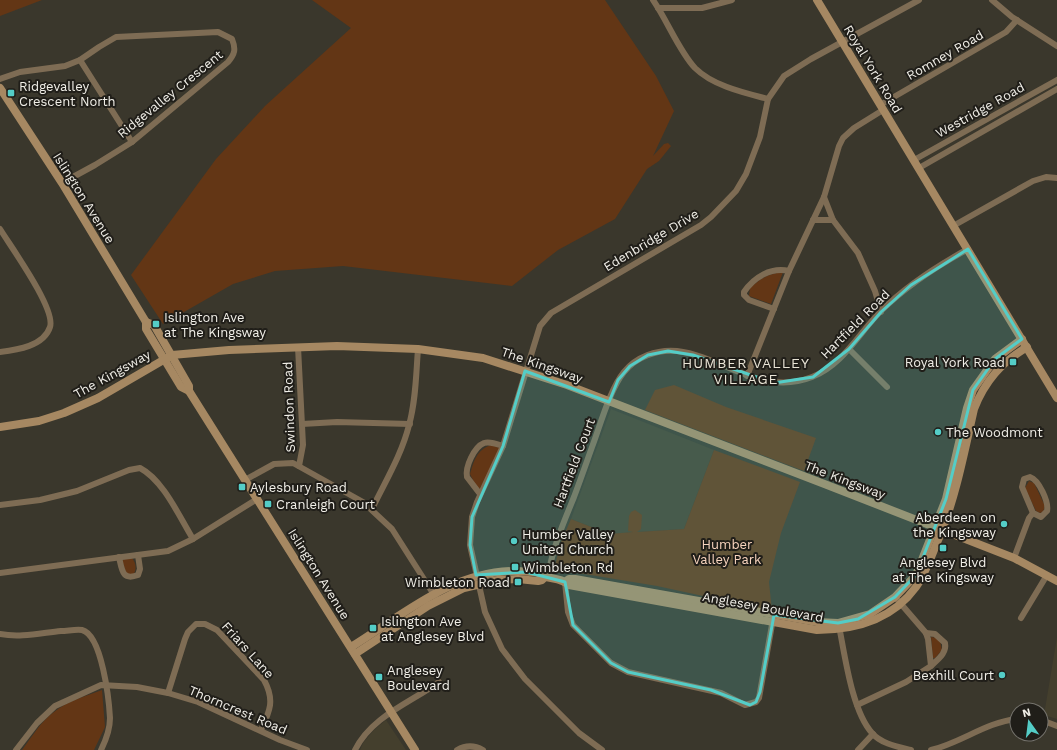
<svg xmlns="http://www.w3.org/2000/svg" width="1057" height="750" font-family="'Work Sans',sans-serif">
<rect width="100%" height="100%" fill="#3a372c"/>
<g fill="#443f2d">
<path d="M611 409 714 450 684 529 609 534 571 519Z"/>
<path d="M1057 637V719L1044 715Z"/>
<path d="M386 720 406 750H360L363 743 374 730Z"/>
</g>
<g fill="#633615">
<path d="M0 0H42L0 16Z"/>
<path d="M312 0H605L656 76 674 111 653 156 664 144 668 143 671 146 659 161 647 169 615 219 558 250 512 286 343 266 275 271 233 284 163 324 131 275 216 159 265 106 351 28Z"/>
<path d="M783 272 771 304 749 296 750 288C761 278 768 274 783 272Z"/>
<path d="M674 385 726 407 816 438 804 471 645 410 655 390Z"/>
<path d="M491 445 500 448 480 489 476 486 470 474C474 460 477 450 491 445Z"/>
<path d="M714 450 800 482 781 533 769 582 772 611 657 586 554 569 561 542 571 519 609 534 633 532 628 531 629 516 631 512 635 510 642 515 641 529 637 532 684 529Z"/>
<path d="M1029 481 1034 483 1045 506 1043 512 1040 513 1036 511 1025 488Z"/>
<path d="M126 558H132C136 563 137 570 133 575H127L122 561Z"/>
<path d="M931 637 937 638 940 641 942 650 935 658H933Z"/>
<path d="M102 690 105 727 94 750H22C32 737 41 721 54 712 67 701 86 696 102 690Z"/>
</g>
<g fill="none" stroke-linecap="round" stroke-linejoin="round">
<g stroke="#7e6c54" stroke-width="6">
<path d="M653 0C667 20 679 51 695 68 713 86 745 93 768 99"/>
<path d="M992 0 1012 17 1057 46"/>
<path d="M658 8H702L732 0"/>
<path d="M80 60 132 142"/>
<path d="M0 79 20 72 65 66 80 60 99 47 116 37 218 32 232 39C236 49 235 54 228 62L132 142 95 165 62 183"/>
<path d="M880 105 1006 32 1017 20"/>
<path d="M914 160 1057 80"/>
<path d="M919 168 1057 89"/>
<path d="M824 197 833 220"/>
<path d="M813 220H833L858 253 875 291 881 312"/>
<path d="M953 226 1033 181 1046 177 1057 178"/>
<path d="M0 229C11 247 56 309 50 327 44 346 17 350 0 352"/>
<path d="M774 309 749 300 744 295V292C754 277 771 267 789 271"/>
<path d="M298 347 303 445 299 466"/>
<path d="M849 349 887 387"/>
<path d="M747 376 789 271 824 197 839 146 843 138 854 128 883 110"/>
<path d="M302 424 337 422 410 424"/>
<path d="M1030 477C1039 480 1049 502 1047 511L1041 517 1033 513 1022 487 1024 479Z"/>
<path d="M245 480 274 464 293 463 363 502 392 529 436 598"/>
<path d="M480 494 467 477C465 467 474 447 484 443 490 441 497 444 503 446"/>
<path d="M0 505 40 500 77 491 129 470 140 468C163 480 179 516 193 539"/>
<path d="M372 509C385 482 402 454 409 425 416 400 416 374 418 349"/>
<path d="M119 557C122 570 122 581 138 575L140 569 138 555"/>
<path d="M1014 558 1029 518 1033 513"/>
<path d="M0 573 168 551 193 539 257 499"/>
<path d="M548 577C552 549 563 524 574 497 580 481 586 464 592 447 600 426 610 389 624 372 636 357 657 349 677 351 725 357 761 397 812 377 843 365 858 334 881 311 906 286 937 266 968 249"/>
<path d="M565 582 568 612 573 625 611 663 628 672 721 693 745 705 756 702 759 698 773 619"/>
<path d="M1021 618 1047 575"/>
<path d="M839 626C845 656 852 711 872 733 881 744 899 747 911 750"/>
<path d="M926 633 935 634 945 643C947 653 938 659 931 666"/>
<path d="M0 634C20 638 41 633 61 631 67 631 76 629 82 630 102 635 109 700 110 718 110 729 106 740 101 750"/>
<path d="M168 693 185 639 188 632 196 624H205L217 630 264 680C275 700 270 711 261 730"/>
<path d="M857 705 906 682 931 666 928 639 926 633 895 597"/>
<path d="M1041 720 1057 726"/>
<path d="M16 750 37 723 55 706 101 685 137 687 168 693 198 702 280 740 307 750"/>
<path d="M355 750C372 716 410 703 439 682"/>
<path d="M457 750C466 745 474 745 483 750"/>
<path d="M602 750 579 733 525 679 502 649 485 612 470 545 472 517 477 502 503 446 540 326 551 313 701 225 711 217 736 191 746 174 760 137 768 99 784 76 811 59 919 0"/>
<path d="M858 750 873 734"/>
<path d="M931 750C961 743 986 722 1017 719"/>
</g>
<g stroke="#a68862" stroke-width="8">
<path d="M817 0 1057 398"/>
<path d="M0 88 62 183 146 322V329L181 387 189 391"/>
<path d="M146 322 154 325 189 386V391L415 750"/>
<path d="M0 427 39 421 64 413 98 398 172 355 229 350 337 346 418 349 483 358 567 385 827 485 1014 558 1057 581"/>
<path d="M565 582 569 579H575L817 622 838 623 870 614 895 597 916 575 946 499 967 408 973 390 995 359 1022 339"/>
<path d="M351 647C403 615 453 570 517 571 524 572 532 571 538 573 541 574 543 576 546 577 554 579 563 579 569 585L817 630C855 630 892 620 916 587 926 573 932 554 939 538 956 496 964 453 974 409 985 381 1001 363 1027 347"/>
<path d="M355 654 428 606 464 588 498 580 518 579 538 581 542 580 545 577"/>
</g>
</g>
<path fill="#54cdc7" fill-opacity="0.2" stroke="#54cdc7" stroke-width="3" stroke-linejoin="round" d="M968 249 1022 339 995 359 973 390 946 499 916 575 895 597 858 619 838 623 774 615 760 692 756 702 750 705 711 690 628 672 611 663 573 625 565 582 526 572 476 575 470 545 472 517 503 446 525 371 609 402 618 380 630 366 648 355 668 351 693 355 774 383 813 377 849 349 881 312 911 285Z"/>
<g fill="#54cdc7" stroke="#201e19" stroke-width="1.5">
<rect x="7" y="89" width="8" height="8" rx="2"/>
<rect x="152" y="320" width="8" height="8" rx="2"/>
<rect x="1009" y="358" width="8" height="8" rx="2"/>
<circle cx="938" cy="432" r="4"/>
<rect x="238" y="483" width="8" height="8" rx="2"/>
<rect x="264" y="500" width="8" height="8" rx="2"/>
<circle cx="1004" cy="524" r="4"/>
<circle cx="514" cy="541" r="4"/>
<rect x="939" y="544" width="8" height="8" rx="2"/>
<rect x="511" y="563" width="8" height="8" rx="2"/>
<rect x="514" y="578" width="8" height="8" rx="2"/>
<rect x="369" y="624" width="8" height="8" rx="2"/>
<circle cx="1002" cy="675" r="4"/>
<rect x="375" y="673" width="8" height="8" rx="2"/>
</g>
<g text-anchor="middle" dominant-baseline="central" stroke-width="4" stroke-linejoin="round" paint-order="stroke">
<g font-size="13" fill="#f1efe8" stroke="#201e19">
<text transform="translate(945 55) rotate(-30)">Romney Road</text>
<text transform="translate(873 69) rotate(59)">Royal York Road</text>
<text transform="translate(170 94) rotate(-39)">Ridgevalley Crescent</text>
<text transform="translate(980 110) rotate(-29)">Westridge Road</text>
<text transform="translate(84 198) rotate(58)">Islington Avenue</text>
<text transform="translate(651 240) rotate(-31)">Edenbridge Drive</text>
<text transform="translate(855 324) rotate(-45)">Hartfield Road</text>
<text transform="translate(542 365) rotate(19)">The Kingsway</text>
<text transform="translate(112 374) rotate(-29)">The Kingsway</text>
<text transform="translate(289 407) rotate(-92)">Swindon Road</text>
<text transform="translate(574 463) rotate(-69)">Hartfield Court</text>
<text transform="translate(845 480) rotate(21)">The Kingsway</text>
<text transform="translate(319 574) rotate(58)">Islington Avenue</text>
<text transform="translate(763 607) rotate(10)">Anglesey Boulevard</text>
<text transform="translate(248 650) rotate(48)">Friars Lane</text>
<text transform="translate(238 710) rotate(23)">Thorncrest Road</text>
</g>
<g font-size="13" fill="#f1efe8" stroke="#201e19" text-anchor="start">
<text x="19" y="86">Ridgevalley<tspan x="19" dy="15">Crescent North</tspan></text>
<text x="164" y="317">Islington Ave<tspan x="164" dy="15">at The Kingsway</tspan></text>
<text x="1005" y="362" text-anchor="end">Royal York Road</text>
<text x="946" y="432">The Woodmont</text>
<text x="250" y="487">Aylesbury Road</text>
<text x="276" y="504">Cranleigh Court</text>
<text x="996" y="517" text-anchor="end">Aberdeen on<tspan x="996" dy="15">the Kingsway</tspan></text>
<text x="522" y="534">Humber Valley<tspan x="522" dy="15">United Church</tspan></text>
<text x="943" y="562" text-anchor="middle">Anglesey Blvd<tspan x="943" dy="15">at The Kingsway</tspan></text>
<text x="523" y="567">Wimbleton Rd</text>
<text x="510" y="582" text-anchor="end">Wimbleton Road</text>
<text x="381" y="621">Islington Ave<tspan x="381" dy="15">at Anglesey Blvd</tspan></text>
<text x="387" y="670">Anglesey<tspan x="387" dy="15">Boulevard</tspan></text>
<text x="994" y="675" text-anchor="end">Bexhill Court</text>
</g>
<g font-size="13" fill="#f8d4be" stroke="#201e19">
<text x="727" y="544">Humber<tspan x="727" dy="15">Valley Park</tspan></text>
</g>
<g font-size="14" letter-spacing="1" fill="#e9e4d6" stroke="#201e19">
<text x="746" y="363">HUMBER VALLEY<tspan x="746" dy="16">VILLAGE</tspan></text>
</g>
</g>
<g transform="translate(1029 722) rotate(346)"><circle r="19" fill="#201e19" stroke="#74726c"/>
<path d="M0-3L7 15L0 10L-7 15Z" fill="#54cdc7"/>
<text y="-6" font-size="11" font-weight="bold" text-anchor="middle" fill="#f1efe8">N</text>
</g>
</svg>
